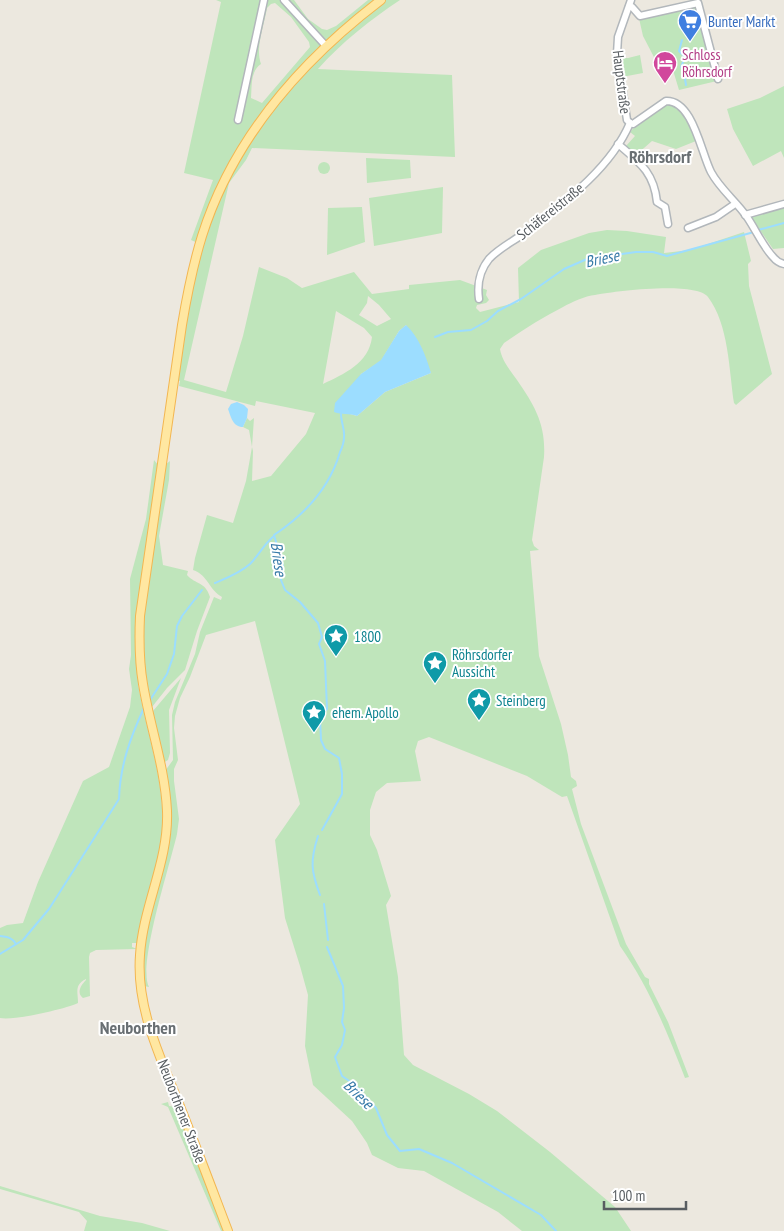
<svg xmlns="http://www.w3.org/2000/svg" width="784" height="1231" font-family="'PT Sans Narrow',sans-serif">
<rect width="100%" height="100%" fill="#ece8df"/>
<g fill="#bfe5bb" fill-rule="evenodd">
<path d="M216 0H294L308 19 322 29 327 30 336 26 368 0H400C370 20 342 42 318 69L452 75 455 157 252 148 246 160 229 183 184 380 226 392 243 336 259 267 287 278 302 288 354 272 372 294 409 289V285L460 280 487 290 486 295 489 300 486 303 477 305 476 308 480 312 519 302 518 268 541 250 589 233 607 230 627 231 666 237 664 253 690 250 744 232 751 261 748 264 749 286 772 374 736 405 734 403C729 370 729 325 708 297 696 281 615 291 595 295 585 296 572 302 563 307 543 317 523 330 504 343L500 349C502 361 510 370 517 380 535 406 546 425 544 457L532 540 534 546 539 550 530 551 539 656 561 724 568 755 571 777 576 781 577 786 572 789 581 824 626 944 645 977 649 979V984L668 1022 689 1077 685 1078C667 1032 649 987 620 946L567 796 562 797 527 776 429 737 418 741 415 751 421 781 387 783 376 792 370 810V835L377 850 391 896 386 905 398 977 404 1055 413 1065 469 1094 497 1111 550 1152 615 1207 631 1231H522L498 1212 424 1171 398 1168 372 1155 367 1143 352 1121 313 1085 305 1046 308 995 300 966 285 918 275 840 300 804 255 621 206 635 190 677 180 698 175 716 174 728 178 760 174 769V781L179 819 177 834C171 862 137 966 149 987L144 986 142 956 149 918 166 856 165 771 173 760 172 715 175 702 195 654 200 632 214 597 221 600 222 597C209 590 208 575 193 570L195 558 207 515 233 523 246 481 252 447 249 430 243 427 247 418 250 421 254 418 252 447 253 451 252 481 271 476 306 434 315 413 256 401 255 406 179 386 180 381 177 380 184 329 202 245 191 240 213 180 184 173 221 2ZM275 3 291 17 309 42 310 47 262 103 251 98C252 87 250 71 261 64 255 48 264 26 267 8L271 4ZM368 296 379 305 391 319 377 326 359 315 367 303ZM336 311 364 328 372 337C369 363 344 374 323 384ZM406 325 431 373 385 392 357 416 350 414 361 374 381 361 399 331Z"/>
<path d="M693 0H701L703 5 701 7 721 80 679 90 669 57 656 61 643 36 638 14Z"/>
<path d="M640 55 643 73 622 77 620 58H628Z"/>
<path d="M784 86V158L781 151 753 166 733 129 727 109 760 98Z"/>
<path d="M670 104C684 108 693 128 696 141L676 149 652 141 636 155 626 146 635 136 630 132C640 122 656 106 670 104Z"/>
<path d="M366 158 410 160 411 178 367 183Z"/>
<circle cx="324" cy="168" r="6"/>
<path d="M443 187 442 233 374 246 369 198Z"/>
<path d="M784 206V248L773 249 751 217 752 215Z"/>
<path d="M362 207 365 242 327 255 328 208Z"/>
<path d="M154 460 158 465 137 616 136 648 140 683 138 684C148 740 168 787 161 846 157 879 142 910 137 943H132V947L137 949 96 950 90 953 89 957 90 996 83 998C76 993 81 985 86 980V979C74 985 78 992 78 1003 65 1009 14 1021 0 1018V928L7 925 23 923 38 882 83 781 109 767 130 707 132 690 129 669 131 655 130 579 146 519Z"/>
<path d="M170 461 169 480 159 536 163 565 188 571 187 575C196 585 205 581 210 597L197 631 185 670 167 688 152 707 146 677H145L142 649 144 617 165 465Z"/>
<path d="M181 678 169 710 170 753 168 760 163 763 153 711Z"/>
<path d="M168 1102 169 1106 177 1107 225 1231H221L168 1107 161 1104Z"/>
<path d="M0 1186 100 1216 142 1223 170 1231H84L87 1221 79 1212 0 1189Z"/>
</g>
<g fill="#9cddff">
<path d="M406 325C419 337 426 356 431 373L385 392 357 416C349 413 342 415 334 412L335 403 361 374 381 360 399 331Z"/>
<path d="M237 402 244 405 248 409 247 418 243 427C233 427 231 417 228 409L231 404Z"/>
</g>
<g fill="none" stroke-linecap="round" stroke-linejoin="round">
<g stroke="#9cddff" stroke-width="2">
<path d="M682 40 679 51 685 57 681 67 688 74 685 79 686 85"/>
<path d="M758 230 784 223"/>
<path d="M435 337 448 332 471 330 487 321 498 311 521 299 564 269 587 259 636 252H653L667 256 754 232"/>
<path d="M215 583C227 578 240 573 250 564 259 555 264 544 274 536"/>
<path d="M150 700 167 674 174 654 177 626 182 616 202 590"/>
<path d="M322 830 342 794V774L339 758 325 749 321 740 320 718 327 709 325 661 319 644 322 637 318 623 300 602 285 590 281 580 283 566 274 535C304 515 330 487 340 452 342 448 344 442 344 437 345 430 341 422 341 414"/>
<path d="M318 836C310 861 311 871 320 895"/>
<path d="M324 904 328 940"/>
<path d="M0 936C7 937 12 937 16 944"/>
<path d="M327 947 343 986 344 1008 342 1022 345 1030 342 1045 335 1057 342 1076 355 1085 376 1108 387 1135 400 1151 419 1149 452 1163 541 1215 556 1231"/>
<path d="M0 954 23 940 49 909 119 799C120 766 130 738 144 708"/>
</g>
<g stroke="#b2b7bb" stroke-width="9">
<g id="minor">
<path d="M284 0 326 46"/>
<path d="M629 7H632L640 16 698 3 718 79"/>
<path d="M238 120 264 0"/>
<path d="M630 123 633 124 666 101C693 100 701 153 711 172 720 189 736 201 747 217 756 230 763 247 774 258 777 262 780 263 784 264"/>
<path d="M630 123 627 120 617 54 618 37 631 0"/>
<path d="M618 144C639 162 654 172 657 202L665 207 668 224"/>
<path d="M745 215 784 204"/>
<path d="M688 228 716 217 735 204"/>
<path d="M479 299C477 285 480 270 489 259 498 249 512 242 523 234 562 204 610 170 630 123"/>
</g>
</g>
<g stroke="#f3b651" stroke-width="10">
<path id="major" d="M228 1231C212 1189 196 1146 179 1104 160 1056 136 1008 140 955 143 906 169 861 167 811 165 767 150 727 143 684 139 661 139 639 140 616L182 325C187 295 193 265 202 236 233 138 301 61 381 0"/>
</g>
<use href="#minor" stroke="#fff" stroke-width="6"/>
<use href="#major" stroke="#ffe7a1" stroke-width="8"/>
</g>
<defs>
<g id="supermarket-pin" transform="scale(1.25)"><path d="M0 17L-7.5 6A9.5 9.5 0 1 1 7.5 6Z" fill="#3f7fe0" stroke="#fff"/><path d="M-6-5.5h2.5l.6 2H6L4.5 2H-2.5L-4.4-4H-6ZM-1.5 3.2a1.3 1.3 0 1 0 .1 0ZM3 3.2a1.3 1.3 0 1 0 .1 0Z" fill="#fff"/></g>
<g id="hotel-pin" transform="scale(1.25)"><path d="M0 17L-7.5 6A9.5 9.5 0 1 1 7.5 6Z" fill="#d1479c" stroke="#fff"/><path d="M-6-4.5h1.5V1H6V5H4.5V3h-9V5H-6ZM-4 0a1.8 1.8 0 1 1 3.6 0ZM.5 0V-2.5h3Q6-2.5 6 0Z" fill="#fff"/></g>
<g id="sight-pin" transform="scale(1.25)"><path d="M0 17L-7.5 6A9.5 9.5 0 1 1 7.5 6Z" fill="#0f9aa8" stroke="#fff"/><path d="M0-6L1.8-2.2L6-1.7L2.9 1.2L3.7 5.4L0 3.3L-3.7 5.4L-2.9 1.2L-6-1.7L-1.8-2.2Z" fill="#fff"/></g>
</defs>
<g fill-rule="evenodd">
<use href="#supermarket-pin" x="690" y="21"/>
<use href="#hotel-pin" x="665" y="63"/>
<use href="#sight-pin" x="336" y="636"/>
<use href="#sight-pin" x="435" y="663"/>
<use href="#sight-pin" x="479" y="700"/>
<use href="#sight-pin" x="314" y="712"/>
</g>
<g text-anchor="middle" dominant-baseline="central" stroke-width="4" stroke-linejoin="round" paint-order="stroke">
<g font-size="15" fill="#366cbe" stroke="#fff" text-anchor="start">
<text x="708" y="21">Bunter Markt</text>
</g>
<g font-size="15" fill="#b23c85" stroke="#fff" text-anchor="start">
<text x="682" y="54">Schloss<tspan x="682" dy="17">Röhrsdorf</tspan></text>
</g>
<g font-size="15" fill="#585d61" stroke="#fff">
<text transform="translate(622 82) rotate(83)">Hauptstraße</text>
<text transform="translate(550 211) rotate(-39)">Schäfereistraße</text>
<text transform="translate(182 1111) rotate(69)">Neuborthener Straße</text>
</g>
<g font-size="15" fill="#0d838f" stroke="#fff" text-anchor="start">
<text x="354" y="636">1800</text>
<text x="452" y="654">Röhrsdorfer<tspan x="452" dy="17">Aussicht</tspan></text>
<text x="496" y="700">Steinberg</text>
<text x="332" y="712">ehem. Apollo</text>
</g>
<g font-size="16" font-style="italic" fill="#377aa8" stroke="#fff">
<text transform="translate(602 258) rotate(-12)">Briese</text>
<text transform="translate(279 559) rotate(82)">Briese</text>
<text transform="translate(359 1094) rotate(44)">Briese</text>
</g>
<g font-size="18" font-weight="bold" fill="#696f73" stroke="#fff">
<text x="660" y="156">Röhrsdorf</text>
<text x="138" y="1027">Neuborthen</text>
</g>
</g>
<path d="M604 1201v8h82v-8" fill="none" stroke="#585d61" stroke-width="2.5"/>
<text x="612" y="1201" font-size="15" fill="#585d61" stroke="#ffffff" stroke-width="4" paint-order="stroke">100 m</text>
</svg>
